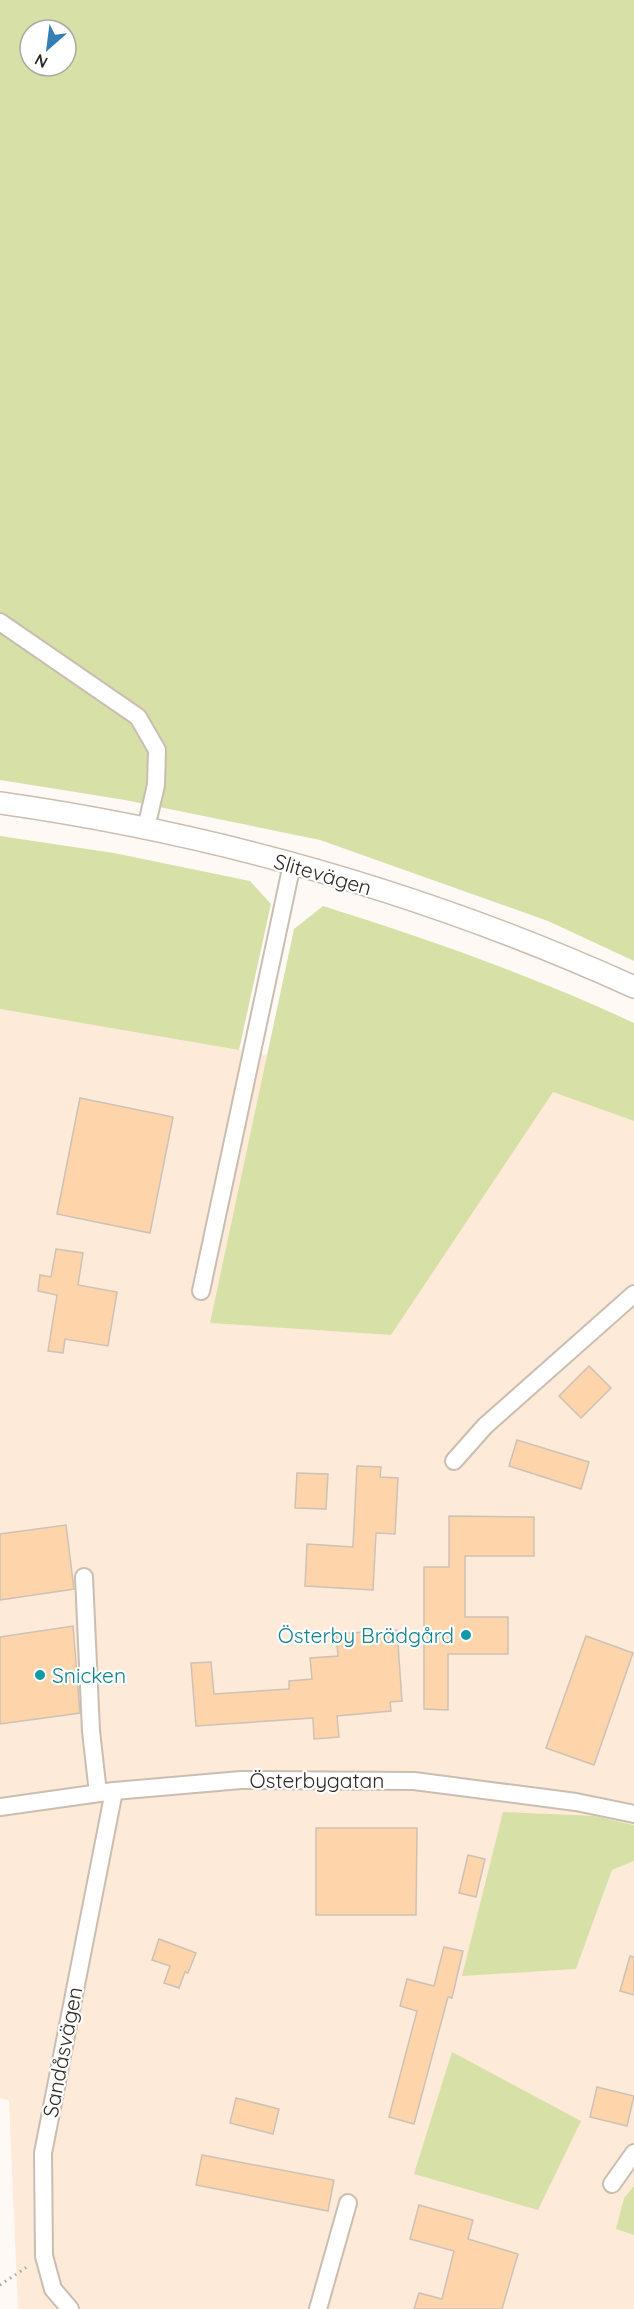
<svg xmlns="http://www.w3.org/2000/svg" width="634" height="2309" font-family="Quicksand,sans-serif">
<rect width="100%" height="100%" fill="#fff9f5"/>
<path fill="#fdead8" d="M0 1009 268 1055 211 1323 391 1335 553 1091 634 1121V1825L595 1816 463 1975 576 1969 612 1870 634 1861V2186L624 2198 617 2229 634 2235V2309H18L9 2101 0 2098Z"/>
<g fill="#d7e0a6" fill-rule="evenodd">
<path d="M0 0H634V961L548 921 320 840 125 800 0 780ZM30 30H66V66H30Z"/>
<path d="M0 836 114 853 250 881 271 904 239 1050 0 1009Z"/>
<path d="M323 906C428 939 534 976 634 1023V1121L553 1092 391 1335 210 1323 294 929Z"/>
<path d="M503 1812 595 1816 634 1825V1861L612 1870 576 1969 462 1976Z"/>
<path d="M452 2052 581 2121 538 2210 414 2174Z"/>
<path d="M634 2186V2235L616 2229 624 2198Z"/>
</g>
<g fill="#fed4ab" stroke="#cec1b6" stroke-width="1.5">
<path d="M80 1098 173 1117 150 1233 57 1214Z"/>
<path d="M56 1249 83 1253 78 1285 117 1292 108 1346 65 1339 63 1353 48 1351 57 1295 38 1291 40 1275 51 1277Z"/>
<path d="M589 1366 611 1388 581 1418 559 1396Z"/>
<path d="M517 1440 589 1462 581 1489 509 1466Z"/>
<path d="M357 1466 381 1467 380 1477 398 1478 395 1534 376 1533 373 1590 305 1586 307 1544 353 1547Z"/>
<path d="M297 1473 328 1474 326 1509 295 1508Z"/>
<path d="M449 1516 534 1517V1556H465V1617H508V1654H448V1710L424 1709V1567H449Z"/>
<path d="M66 1525 74 1589 0 1600V1534Z"/>
<path d="M73 1626 80 1713 0 1724V1637Z"/>
<path d="M397 1630 402 1701 390 1702 391 1711 337 1716 339 1737 314 1739 313 1718 196 1726 191 1663 211 1662 214 1694 289 1689V1681L312 1679 310 1658 338 1656 336 1634Z"/>
<path d="M586 1636 633 1653 594 1765 546 1748Z"/>
<path d="M316 1828H417L416 1915H316Z"/>
<path d="M468 1855 485 1859 476 1897 459 1893Z"/>
<path d="M159 1939 196 1953 188 1973 185 1972 179 1988 164 1983 170 1966 152 1960Z"/>
<path d="M444 1947 463 1951 452 1998 448 1997 414 2124 389 2117 417 2011 400 2006 407 1979 434 1986Z"/>
<path d="M630 1956 634 1957V1995L620 1991Z"/>
<path d="M597 2087 634 2096 627 2126 590 2117Z"/>
<path d="M236 2098 279 2109 273 2134 230 2123Z"/>
<path d="M202 2155 334 2180 328 2211 196 2185Z"/>
<path d="M419 2205 473 2220 468 2239 518 2254 502 2309H414L419 2293 442 2299 454 2251 410 2239Z"/>
</g>
<g fill="none" stroke-linecap="round" stroke-linejoin="round">
<g stroke="#cabdb1" stroke-width="20">
<g id="minor">
<path d="M0 622 138 717 157 750 156 785 146 828"/>
<path d="M201 1291 292 864"/>
<path d="M454 1461 485 1426 634 1294"/>
<path d="M84 1577 91 1731 98 1793"/>
<path d="M0 1807 114 1791 241 1780 414 1781 576 1802 634 1814"/>
<path d="M612 2184 634 2153"/>
<path d="M70 2309 53 2289 44 2256 43 2153 114 1791"/>
<path d="M318 2309 348 2203"/>
</g>
</g>
<g stroke="#cabdb1" stroke-width="24">
<path id="major" d="M0 803C218 834 433 896 634 987"/>
</g>
<path stroke="#aaa4a0" stroke-width="3" stroke-dasharray="1.5 4.5" stroke-linecap="butt" d="M0 2285 30 2265"/>
<use href="#minor" stroke="#fff" stroke-width="16"/>
<use href="#major" stroke="#fff" stroke-width="21"/>
</g>
<g fill="#0f9aa8" stroke="#fff" stroke-width="2">
<circle cx="466" cy="1635" r="6"/>
<circle cx="40" cy="1675" r="6"/>
</g>
<g text-anchor="middle" dominant-baseline="central" stroke-width="4.5" stroke-linejoin="round" paint-order="stroke">
<g font-size="21" fill="#2e2924" stroke="#fff">
<text transform="translate(323 874) rotate(16)">Slitevägen</text>
<text x="317" y="1780">Österbygatan</text>
<text transform="translate(62 2052) rotate(-79)">Sandåsvägen</text>
</g>
<g font-size="21" fill="#0d838f" stroke="#fff" text-anchor="end">
<text x="454" y="1635">Österby Brädgård</text>
<text x="52" y="1675" text-anchor="start">Snicken</text>
</g>
</g>
<g transform="translate(48 48) rotate(208)"><circle r="28" fill="#ffffff" stroke="#aba9a7" stroke-width="1.5"/>
<path d="M0-4.5L10 22L0 15L-10 22Z" fill="#337eb2"/>
<text y="-9" font-size="16" font-weight="bold" text-anchor="middle" fill="#2e2924">N</text>
</g>
</svg>
